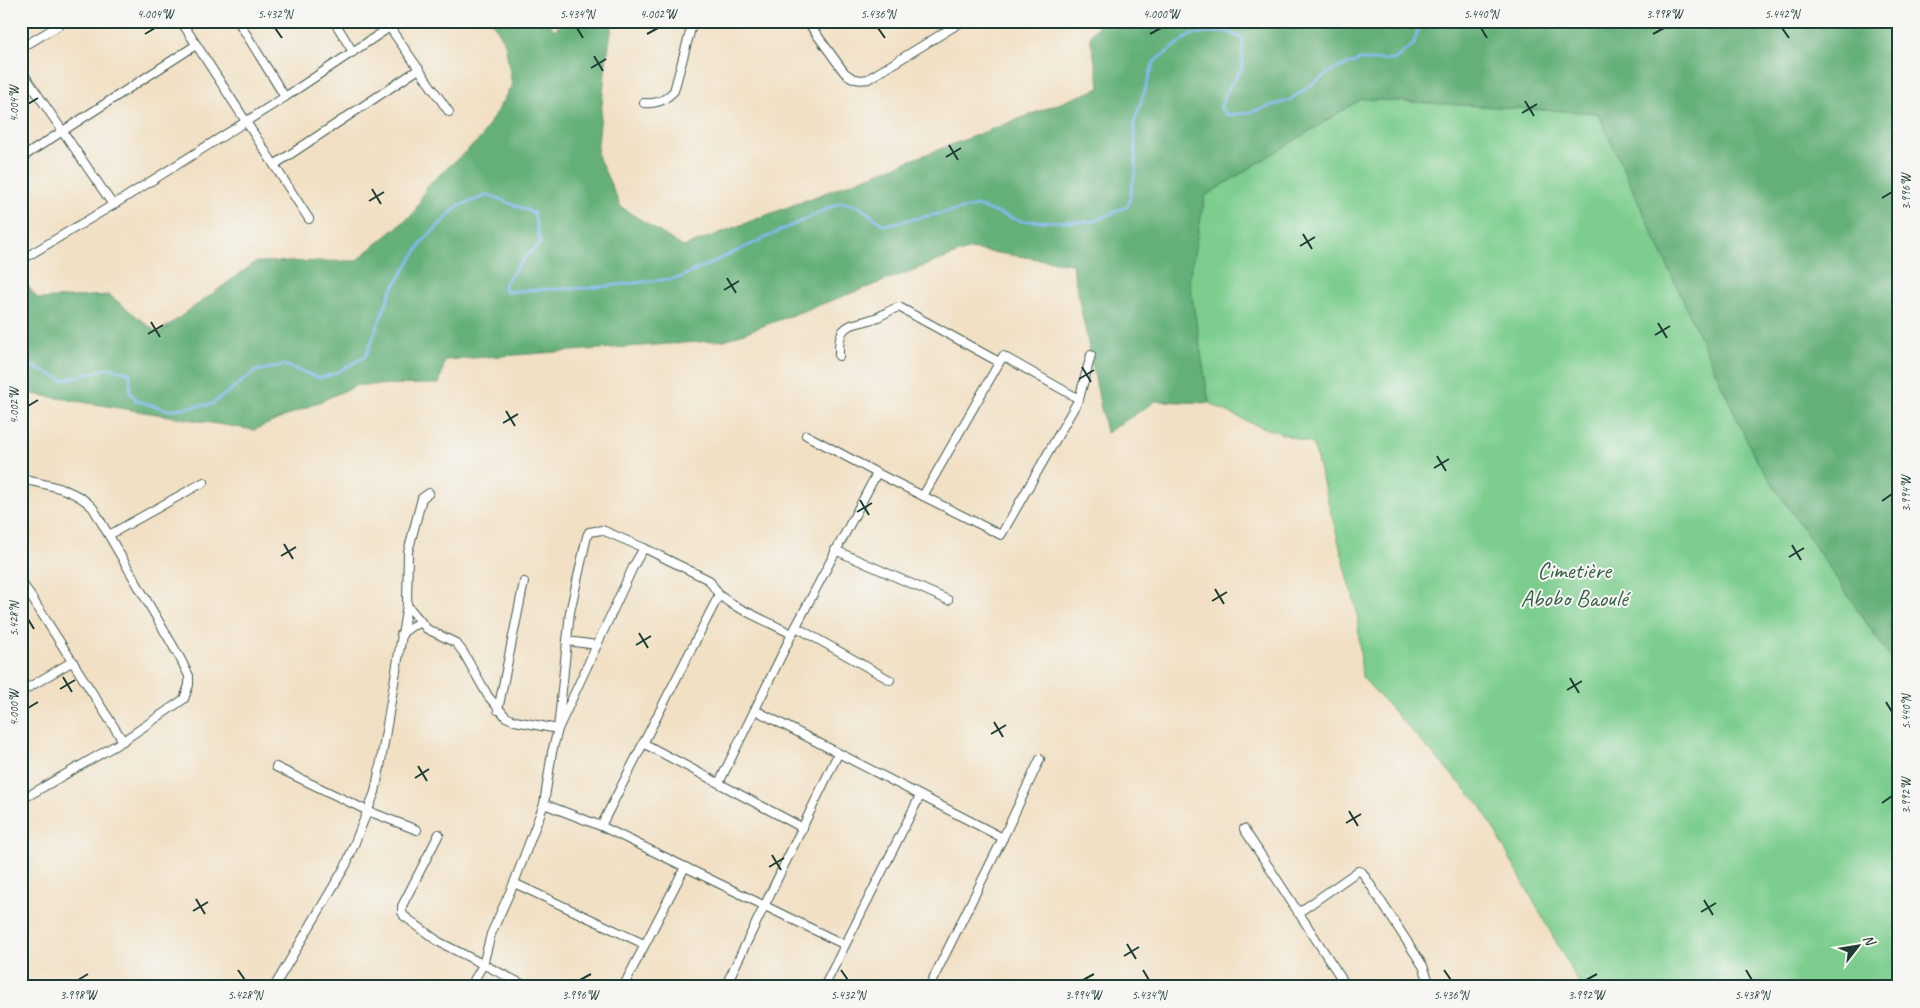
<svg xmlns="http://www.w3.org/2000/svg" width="1920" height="1008" font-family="Caveat,sans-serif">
<rect width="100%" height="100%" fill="#f6f6f2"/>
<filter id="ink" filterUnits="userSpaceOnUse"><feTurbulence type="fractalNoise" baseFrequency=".02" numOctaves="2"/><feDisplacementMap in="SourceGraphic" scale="10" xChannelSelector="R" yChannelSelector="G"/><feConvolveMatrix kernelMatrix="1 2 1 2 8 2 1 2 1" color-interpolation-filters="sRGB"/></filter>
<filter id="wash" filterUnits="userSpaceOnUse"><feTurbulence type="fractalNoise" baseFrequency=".0096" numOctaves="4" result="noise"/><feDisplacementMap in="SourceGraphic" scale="20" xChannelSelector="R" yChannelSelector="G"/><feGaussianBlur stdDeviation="1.12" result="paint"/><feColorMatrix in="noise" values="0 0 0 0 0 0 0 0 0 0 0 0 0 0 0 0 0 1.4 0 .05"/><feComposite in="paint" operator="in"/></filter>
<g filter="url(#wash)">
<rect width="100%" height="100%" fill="#f1e0c4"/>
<path fill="#7ccd8e" stroke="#4e8561" d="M1361 99 1598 113 1754 456 1899 671V987H1581L1481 806 1362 677 1357 612 1313 444 1253 424 1209 403 1189 279 1205 196Z"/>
<path fill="#65b079" stroke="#427656" d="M492 21H548L554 30 566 21H613L606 63 597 154 621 207 683 247 1100 88 1090 36 1102 21H1899V671L1754 456 1598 113 1361 99 1205 196 1189 279 1209 403 1156 401 1106 433 1072 264 970 249 725 340 445 360 439 384 358 385 254 430 21 392V278L38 299 109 295 158 333 256 262 356 261 414 213 427 186 481 138 512 85 505 43Z"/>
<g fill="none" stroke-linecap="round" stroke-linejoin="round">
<path stroke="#88b9f4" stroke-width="2.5" d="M21 362 64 380 110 368 130 373V392L137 401 169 410 212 404 256 371 284 365 319 378 334 374 366 356 391 291 423 241 458 206 489 195 534 213 540 243 522 261 504 284 505 292 528 290 589 288 679 278 842 202 860 207 884 225 977 206 1021 221 1092 222 1128 206 1136 169 1134 123 1154 62 1190 35 1226 31 1243 39 1242 68 1228 89 1220 107 1227 115 1247 113 1288 101 1333 70 1360 60H1394L1414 44 1420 21"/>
</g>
</g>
<g filter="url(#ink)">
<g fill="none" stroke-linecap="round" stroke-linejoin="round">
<g stroke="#3e554a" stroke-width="10">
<g id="minor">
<path d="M181 21 309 219"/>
<path d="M238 21 285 97"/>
<path d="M334 21 353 52"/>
<path d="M807 21 844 72C852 79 858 81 868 79L963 21"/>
<path d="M390 28 449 112"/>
<path d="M21 48 66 21"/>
<path d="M21 70 113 205"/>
<path d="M644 103C657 104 664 101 674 91L693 21"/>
<path d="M21 158 196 45"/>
<path d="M274 165 419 69"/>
<path d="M21 260 113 205 285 97 399 21"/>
<path d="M839 356C838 319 850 328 878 317 885 314 891 309 899 307L999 362"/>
<path d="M806 435 877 473"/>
<path d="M21 479C47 485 75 488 93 508L180 658 189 676V685L184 699 123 741 21 800"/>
<path d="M923 496 1003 356 1079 399"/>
<path d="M109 535 204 482"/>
<path d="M835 550 948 600"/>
<path d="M21 581 123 741"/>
<path d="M407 605 427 629 456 643 463 652 488 696 506 717 515 721 558 729 570 612 587 536 589 532 602 530 644 548 709 580 719 595 733 605 792 634"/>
<path d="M796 627 890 680"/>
<path d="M401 634 412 626 421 623"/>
<path d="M567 641 597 645"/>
<path d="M21 692 73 661"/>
<path d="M498 710 524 582"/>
<path d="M755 710 1003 838"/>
<path d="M643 743 803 828"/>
<path d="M276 767 368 811 417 830"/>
<path d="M719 783 792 634 877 473 1001 535 1079 399 1091 355"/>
<path d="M544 804 601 826 845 945"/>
<path d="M601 826 719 595"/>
<path d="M1244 829 1347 987"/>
<path d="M439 834 402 906V912L404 916 439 942 528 987"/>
<path d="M514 883 644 944"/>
<path d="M1298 913 1358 871 1362 872 1423 966 1428 979 1424 987"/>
<path d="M274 987 346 865 375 792 380 767 407 605 408 552 422 498 429 493"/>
<path d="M470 987 483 965 491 934 514 883 544 804 552 752 558 729 634 565 644 548"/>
<path d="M623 987 685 867"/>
<path d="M725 987 838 754"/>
<path d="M824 987 920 796"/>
<path d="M929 987 1003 838 1040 759"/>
</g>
</g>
<use href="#minor" stroke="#fff" stroke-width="8"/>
</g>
</g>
<path fill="none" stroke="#1f3d34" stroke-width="2" d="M275 28 282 38M577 28 583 38M878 28 885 38M1481 28 1487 38M1782 28 1789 38M145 34 155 28M647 34 658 28M1150 34 1161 28M1653 34 1664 28M594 56 603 71M591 68 606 59M1525 101 1534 116M28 104 38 98M1522 113 1537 104M949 145 958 160M946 157 961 148M372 189 381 204M1882 198 1892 192M369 201 384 192M1303 234 1312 249M1300 246 1315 237M727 278 736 293M724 290 739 281M151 322 160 337M1658 323 1667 338M148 334 163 325M1655 335 1670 326M1082 367 1091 382M1079 379 1094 370M28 406 38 400M506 411 515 426M503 423 518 414M1437 456 1446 471M1434 468 1449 459M860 500 869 515M1882 501 1892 494M857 512 872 503M284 544 293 559M1792 545 1801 560M281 556 296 547M1789 557 1804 548M1215 589 1224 604M1212 601 1227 592M28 619 34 629M639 633 648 648M636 645 651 636M63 677 72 692M1570 678 1579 693M60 689 75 680M1567 690 1582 681M1886 702 1892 712M28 708 38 702M994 722 1003 737M991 734 1006 725M418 766 427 781M415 778 429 769M1882 803 1892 796M1349 811 1358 826M1346 823 1361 814M772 855 781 870M769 867 784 858M196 899 205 914M1704 900 1713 915M193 911 208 902M1701 912 1716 903M1127 944 1136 959M1124 956 1139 947M238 970 245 980M841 970 848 980M1143 970 1149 980M1444 970 1451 980M1746 970 1752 980M78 980 88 974M580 980 591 974M1083 980 1094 974M1586 980 1597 974"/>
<g text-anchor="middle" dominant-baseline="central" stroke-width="4" stroke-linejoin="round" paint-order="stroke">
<g font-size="24" fill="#36614a" stroke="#f6f6f2">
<text x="1574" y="570">Cimetière<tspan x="1574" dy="28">Abobo Baoulé</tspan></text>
</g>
</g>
<rect width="1920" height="1008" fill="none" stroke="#f6f6f2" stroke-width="55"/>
<g transform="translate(1858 946) rotate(59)" stroke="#f6f6f2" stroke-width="4" paint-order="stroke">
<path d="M0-4L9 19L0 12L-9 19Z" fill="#1f3d34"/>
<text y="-8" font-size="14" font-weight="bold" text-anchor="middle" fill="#1f3d34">N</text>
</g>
<rect x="28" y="28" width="1864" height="952" fill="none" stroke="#1f3d34" stroke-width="2"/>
<g font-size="12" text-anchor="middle" fill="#1f3d34">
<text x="155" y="18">4.004°W</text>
<text x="275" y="18">5.432°N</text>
<text x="577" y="18">5.434°N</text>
<text x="658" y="18">4.002°W</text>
<text x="878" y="18">5.436°N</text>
<text x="1161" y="18">4.000°W</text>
<text x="1481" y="18">5.440°N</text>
<text x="1664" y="18">3.998°W</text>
<text x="1782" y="18">5.442°N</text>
<text transform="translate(14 104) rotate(-90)" y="4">4.004°W</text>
<text transform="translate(1906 192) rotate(-90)" y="4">3.996°W</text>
<text transform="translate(14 406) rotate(-90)" y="4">4.002°W</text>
<text transform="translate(1906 494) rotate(-90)" y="4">3.994°W</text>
<text transform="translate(14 619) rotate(-90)" y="4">5.428°N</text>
<text transform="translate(14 708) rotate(-90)" y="4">4.000°W</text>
<text transform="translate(1906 712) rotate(-90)" y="4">5.440°N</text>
<text transform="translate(1906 796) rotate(-90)" y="4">3.992°W</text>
<text x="78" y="999">3.998°W</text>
<text x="245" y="999">5.428°N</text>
<text x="580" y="999">3.996°W</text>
<text x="848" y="999">5.432°N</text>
<text x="1083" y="999">3.994°W</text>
<text x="1149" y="999">5.434°N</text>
<text x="1451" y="999">5.436°N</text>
<text x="1586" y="999">3.992°W</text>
<text x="1752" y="999">5.438°N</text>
</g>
</svg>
